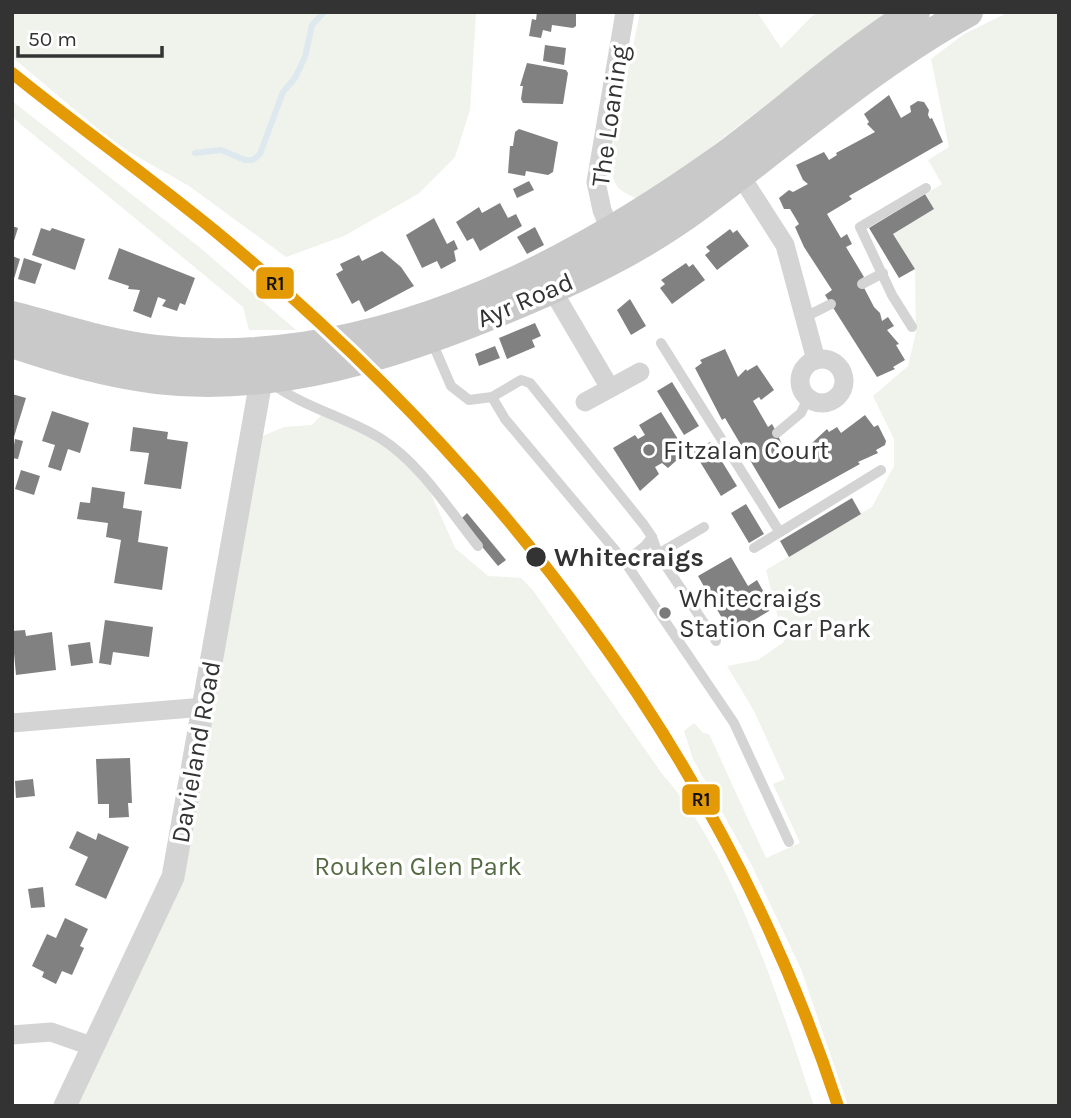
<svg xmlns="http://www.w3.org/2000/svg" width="1071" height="1118" font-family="Karla,sans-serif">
<rect width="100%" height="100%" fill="#fff"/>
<g fill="#f0f2ec">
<path d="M12 12H476L470 110 455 157 418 194 344 236 286 257 189 186 117 145 12 57Z"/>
<path d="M640 12H757L781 48 811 17 820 12H888L652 192 636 198C616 190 613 184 610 162Z"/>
<path d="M1009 12H1059V1106H848L801 969 752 866 693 759 684 731 694 723 703 733 709 734 766 858 800 843 773 784 785 779 754 711 727 666 758 660 784 642 766 570 872 507 894 466V439L873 396 908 366 916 332 915 269 893 234 934 209 926 194 942 184 928 160 949 147 931 59 964 34Z"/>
<path d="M12 101 198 246 296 330H249L243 307 12 117Z"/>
<path d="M325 411 382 439 424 478 455 548 488 576 521 578 532 589 663 775C733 852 781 1006 814 1106H65L173 877 251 441 284 427 312 425Z"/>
</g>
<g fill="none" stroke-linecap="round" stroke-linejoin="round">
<path stroke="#dde9ef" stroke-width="6" d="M195 153 221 150 245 160H253L260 154 283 92 295 78 305 57 312 25 324 12"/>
</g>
<g fill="#818181">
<path d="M537 12H576V26L573 28 552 25 551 32 543 30 541 38 529 36 532 19 536 20Z"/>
<path d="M545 45 566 48 564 65 543 61Z"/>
<path d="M527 63 566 70 568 73 563 104 523 103 521 99 523 86H520Z"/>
<path d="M889 95 901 118 911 112 910 106 918 101 924 102 929 110 928 115 930 119 932 118 943 142 849 196 852 199 827 214 841 238 847 234 852 244 846 247 864 277 860 280 874 307 880 313 882 321 888 317 894 326 887 330 899 344 896 345 905 360 893 367 895 369 877 377 825 295 832 290 804 247 795 227 799 224 790 209H784L779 198 789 190 793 192 808 184 803 180 796 165 824 152 829 160 837 155 836 153 875 132 867 124 869 122 864 114Z"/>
<path d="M519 129 558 142 553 172 548 175 526 171 525 176 508 173 510 146H513L515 132Z"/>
<path d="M529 181 534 190 517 198 513 189Z"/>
<path d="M925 194 934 209 893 234 915 269 899 278 869 228Z"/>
<path d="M500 203 508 218 516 214 522 226 480 251 473 238 467 241 456 222 479 207 482 213Z"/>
<path d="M434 218 447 244 454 240 458 249 454 251 456 261 441 269 437 261 422 268 406 235Z"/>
<path d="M12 226 18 228 13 244H12Z"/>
<path d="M535 227 544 245 527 254 517 237Z"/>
<path d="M41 228 50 231 52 228 85 239 75 270 32 255Z"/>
<path d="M730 229 733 233 737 230 749 246 717 270 705 255 710 251 706 247Z"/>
<path d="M119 248 195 278 185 305 180 303 177 311 162 306 166 300 158 297 151 318 133 311 140 290 128 289 129 286 108 279Z"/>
<path d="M382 251 401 267 414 286 365 312 359 300 352 304 336 274 343 270 340 264 359 255 362 261Z"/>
<path d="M12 256 20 259 13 282H12Z"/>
<path d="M24 258 42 264 35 284 18 279Z"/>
<path d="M686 263 689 267 693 264 705 280 672 304 660 288 665 284 661 280Z"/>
<path d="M630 299 646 326 631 335 617 310Z"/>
<path d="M535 323 541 336 532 340 535 347 507 359 499 338Z"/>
<path d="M495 346 500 358 479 366 475 354Z"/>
<path d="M725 349 738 377 746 369 747 371 757 365 774 390 761 400 759 397 753 401 768 427 772 424 777 433 789 461 815 448 812 443 827 429 829 432 837 427 841 433 865 415 874 427 878 425 886 441 885 445 876 450 878 453 858 462 860 464 779 509 725 418 722 420 695 368 702 363 700 360Z"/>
<path d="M672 382 699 426 684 435 657 391Z"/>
<path d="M12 394 26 398 13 440H12Z"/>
<path d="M52 411 89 423 80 453 68 449 61 471 48 467 55 445 42 441Z"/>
<path d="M661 412 686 452 668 468 662 463 655 467 659 474 640 491 613 448 635 435 638 439 645 435 639 425Z"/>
<path d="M133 427 168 432 167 439 188 442 181 489 144 484 149 453 130 451Z"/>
<path d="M15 439 23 441 18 459 12 458Z"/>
<path d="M710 442 737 486 721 496 694 452Z"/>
<path d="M21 470 40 476 34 495 15 489Z"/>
<path d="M92 487 125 492 123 508 142 511 138 542 168 547 162 590 114 583 121 540 106 537 108 523 77 519 80 502 90 503Z"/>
<path d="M852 498 861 514 789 557 780 541Z"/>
<path d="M746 504 764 534 749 543 731 513Z"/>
<path d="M467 513 506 560 498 566 460 520Z"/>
<path d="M731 557 748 586 757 580 766 596 769 594V611L731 634 698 576Z"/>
<path d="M105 620 153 627 149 657 113 652 111 665 99 663Z"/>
<path d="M25 630 26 636 52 632 56 670 16 675 12 631Z"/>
<path d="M90 642 93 663 71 666 68 645Z"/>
<path d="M130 758 132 803H128L129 817 109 818V804H98L96 759Z"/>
<path d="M33 779 35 796 16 798 15 781Z"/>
<path d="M77 831 96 840 98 833 129 847 106 899 75 885 88 857 69 848Z"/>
<path d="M43 887 45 907 31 908 28 889Z"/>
<path d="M65 918 88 929 80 946 84 948 72 975 62 971 56 984 42 977 44 972 32 966 47 934 56 938Z"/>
</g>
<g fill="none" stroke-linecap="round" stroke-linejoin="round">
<g stroke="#d4d4d4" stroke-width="10">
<path d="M862 284 883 273"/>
<path d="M805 317 831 304"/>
<path d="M912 327 892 295 860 227 926 188"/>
<path d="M432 342 451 386 469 400 492 397 521 380 530 383 644 525 652 537 645 546 625 562 505 419 492 397"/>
<path d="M661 343 779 531"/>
<path d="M274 385C306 408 346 417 380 438 420 463 449 510 478 546"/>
<path d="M777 433 801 413 808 398"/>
<path d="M652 537 658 554 716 641"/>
<path d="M754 548 881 470"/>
<path d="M658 554 704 527"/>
<path d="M625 562 734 723 789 842"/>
</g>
<g stroke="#d4d4d4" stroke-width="19">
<path d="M735 167 785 245 816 360"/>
<path d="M614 240 602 210 596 182 625 12"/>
<path d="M547 281 610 388"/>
<circle cx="822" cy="381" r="22"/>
<path d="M585 402 640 372"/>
<path d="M12 723 204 707"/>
<path d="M12 1035 51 1032 91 1046"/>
</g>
<path stroke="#d4d4d4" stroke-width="23" d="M65 1106 173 877 264 364"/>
<g stroke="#c9c9c9" stroke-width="30">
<path d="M12 316C60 328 108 345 156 350 364 373 561 274 725 156 789 109 847 54 915 12"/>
<path d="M12 343C60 359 107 373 157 379 276 393 395 355 503 310 571 282 636 252 696 208 786 142 870 66 968 12"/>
</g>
<g stroke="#fff" stroke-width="18">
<path id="rail-1" d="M12 73C79 127 149 177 215 231 498 465 723 755 838 1106"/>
</g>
<use href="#rail-1" stroke="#e39a05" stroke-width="12"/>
</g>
<g fill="#7a7a7a" stroke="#fff" stroke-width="2.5">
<circle cx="649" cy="450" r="7"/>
<circle cx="665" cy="613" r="7"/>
</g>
<circle fill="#333" stroke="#fff" stroke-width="2.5" cx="536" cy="557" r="11"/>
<g text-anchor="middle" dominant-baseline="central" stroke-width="7" stroke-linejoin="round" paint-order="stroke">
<g font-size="26" fill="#333" stroke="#fff">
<text transform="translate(610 116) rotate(-82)">The Loaning</text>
<text transform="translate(525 300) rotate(-23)">Ayr Road</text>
<text transform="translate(196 752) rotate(-80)">Davieland Road</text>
</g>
<g font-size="26" fill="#333" stroke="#fff" text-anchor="start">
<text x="663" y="450">Fitzalan Court</text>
<text x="679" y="598">Whitecraigs<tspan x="679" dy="30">Station Car Park</tspan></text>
</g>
<g font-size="26" font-weight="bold" fill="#333" stroke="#fff" text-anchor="start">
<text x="554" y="557">Whitecraigs</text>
</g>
<g font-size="26" fill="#566a44" stroke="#fff">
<text x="418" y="866">Rouken Glen Park</text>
</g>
</g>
<g stroke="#fff" stroke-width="2.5">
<rect x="255" y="266" width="40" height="34" rx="7" fill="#e39a05"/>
<rect x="681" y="783" width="40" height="33" rx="7" fill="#e39a05"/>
</g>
<g font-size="19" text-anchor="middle" font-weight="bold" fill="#111">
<text x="275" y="290">R1</text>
<text x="701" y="806">R1</text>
</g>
<rect width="1071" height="1118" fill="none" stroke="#333333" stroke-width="28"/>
<path d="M18 46v10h144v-10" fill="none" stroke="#333333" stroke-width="3.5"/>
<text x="28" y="46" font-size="21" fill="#333333" stroke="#ffffff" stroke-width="5" paint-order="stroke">50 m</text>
</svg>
